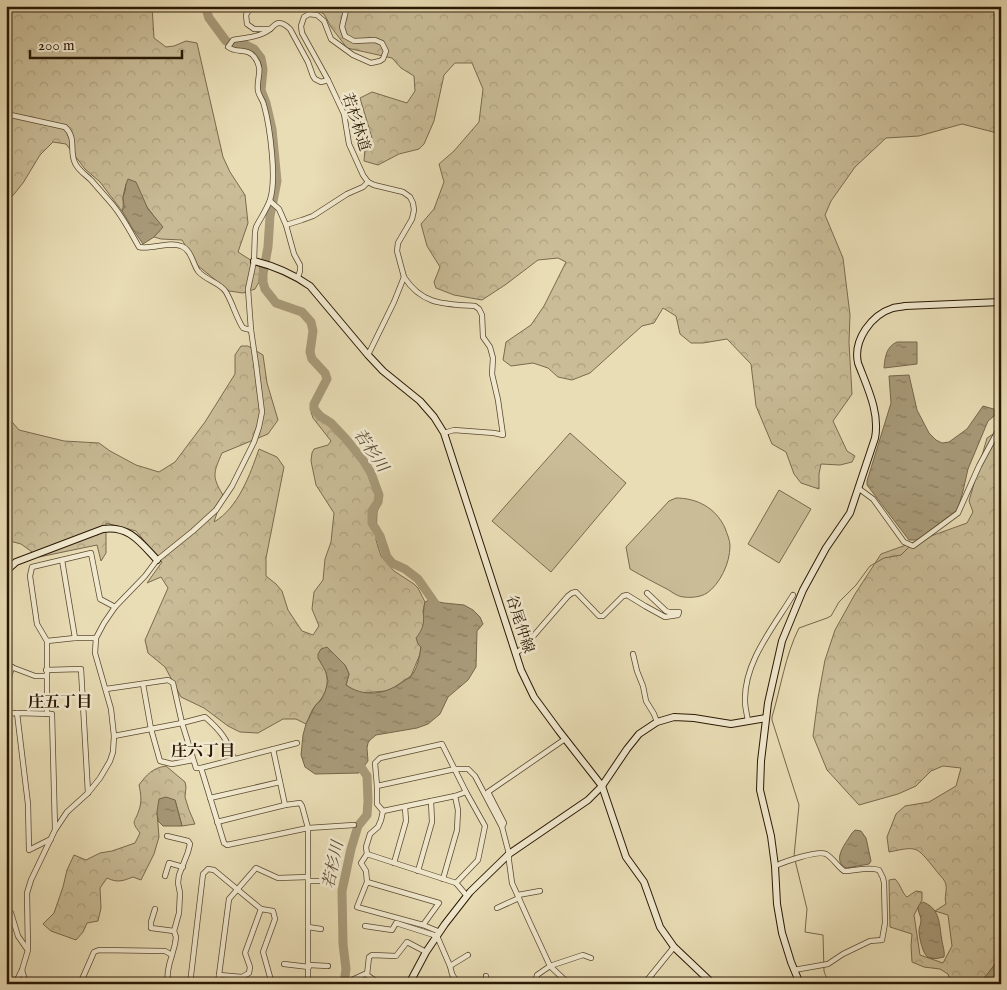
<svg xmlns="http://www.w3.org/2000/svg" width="1007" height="990" font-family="'IM FELL English','Noto Serif JP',serif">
<defs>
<pattern id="forest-crowns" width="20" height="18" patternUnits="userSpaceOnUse" patternTransform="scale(1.25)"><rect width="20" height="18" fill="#c9bc97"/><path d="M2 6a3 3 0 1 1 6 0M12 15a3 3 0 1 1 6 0" fill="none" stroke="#ada180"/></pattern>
<pattern id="water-ripples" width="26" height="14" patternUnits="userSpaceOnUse" patternTransform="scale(1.25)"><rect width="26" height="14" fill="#a89a79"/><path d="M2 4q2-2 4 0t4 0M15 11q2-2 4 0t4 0" fill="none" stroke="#897d61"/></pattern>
</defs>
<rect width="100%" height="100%" fill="#e9ddb5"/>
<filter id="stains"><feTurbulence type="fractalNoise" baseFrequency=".004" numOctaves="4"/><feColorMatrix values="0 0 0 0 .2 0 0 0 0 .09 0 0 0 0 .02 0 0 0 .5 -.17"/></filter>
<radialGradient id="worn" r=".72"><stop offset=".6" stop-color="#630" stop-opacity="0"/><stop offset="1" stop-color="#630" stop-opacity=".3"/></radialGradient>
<g fill="url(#forest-crowns)" stroke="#7a6a4e">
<path d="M6 6H152L154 38 166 47 174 46 186 41 197 43 223 157 230 172 245 195 248 223 238 252 260 266 259 282 255 289 243 293 229 291 197 265 182 240 161 239 154 237 162 227 147 207 126 184C125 189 123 194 123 199 123 204 124 206 122 211L100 182 85 169 66 144 53 142 40 155 23 183 6 204Z"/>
<path d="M308 6H1001V134L962 124 919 136 886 138 855 167 831 201 825 215 843 258 850 315 849 343 852 394 833 421 847 451 855 456 852 462 840 465 821 464 819 474V489L801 483 794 474 786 452 772 444 756 406 751 364 727 339 703 343H691L680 334 676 316 663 308 654 323 642 326 590 373 572 380 558 377 548 368 533 363 511 366 503 360 506 342 531 325 544 306 566 262 558 258 538 260 505 285 482 300 454 295 436 288 434 282 440 267 427 246 421 224 434 209 444 182 439 164 454 151 479 122 483 89 472 63H455L444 75 434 121 424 144 419 149 399 154 378 165 364 161 365 149 372 138 360 98 372 92 407 103 415 91 414 76 401 68 392 58 347 48 331 27 324 14Z"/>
<path d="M241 346H248L263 355 267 383 278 420 268 434 222 453C214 472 211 476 223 495L214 522C238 508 250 475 259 449L277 457 284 467 266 558V576L276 584 282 591 288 610 302 631 313 635 319 626 312 609 314 592 323 580 325 559 331 542 334 513 316 485 311 461 312 453 314 449 328 445 331 441 313 418 311 412 329 417 365 457 381 503 377 512 376 540 381 556 394 571 414 584 418 588 425 602 423 611 424 619 420 654 411 676 393 688 386 691 361 693 352 689 346 685 349 674 345 665 331 651 318 658C328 670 331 686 321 699 319 702 317 703 315 706 311 711 309 718 306 724L296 719H283L258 733 240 732 228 726 204 708 181 697 165 667 148 653 145 640 168 588 161 577 147 583 162 562 136 531 106 523V553L101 561 97 545 39 557 21 544 6 540V415L19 430 64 441 99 443 110 451 136 465 159 472 175 462 205 422 235 374V355Z"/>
<path d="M1001 429V956L980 984H951L948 974 940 969 924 967 912 962 911 946 912 934 890 927 889 880 895 879C901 885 902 893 907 897L916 891 922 892V900L914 915 920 955 943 963 952 946 948 915 935 911 946 904C944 897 947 892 946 885 945 879 938 874 935 869 916 846 918 846 889 852L887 837 896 814 905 806 929 802 956 786 961 768 943 766 931 771 916 786 898 794 859 805 827 770 813 736 818 698 825 660 835 630 855 594 881 554 967 523 973 512 969 501 987 438Z"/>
<path d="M166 766 185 782 186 787 185 797 189 810 195 824 182 826 175 800 157 812 159 837 154 854 141 880 133 877C123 881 117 883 107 878L100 888 101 908 98 921 87 923 83 932 76 940 51 931 43 924 54 913 63 887 67 870 74 855 86 860 100 853 112 851 135 843 140 833C130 820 135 823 139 810 142 802 141 794 139 785 147 774 153 768 166 766Z"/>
</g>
<g fill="#c9bc97" stroke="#7a6a4e">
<path d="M570 433 626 483 551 572 492 521Z"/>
<path d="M779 490 811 509 779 563 748 544Z"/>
<path d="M676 498C697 498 716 508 725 528 727 534 730 540 730 546 730 563 720 584 707 593 701 597 691 598 684 597 678 597 672 592 667 589 655 583 642 576 630 569L626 547 669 501Z"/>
</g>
<g fill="url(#water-ripples)" stroke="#76664a">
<path d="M128 179 136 182 148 209 163 227 154 237 143 244 134 231 122 211 124 207 123 197 125 191 126 184Z"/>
<path d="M897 342H917V364L884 368C885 357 886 347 897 342Z"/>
<path d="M909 375 917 410 929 433 936 440 942 443 949 442 967 429 983 406 997 410 999 412 988 421 968 469 963 491 959 505 956 511 917 540H909L867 485V481L891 403 889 376Z"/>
<path d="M429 600 444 603 464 605 473 610 480 617 483 624 477 631 476 667 468 680 448 697 440 714 428 724 417 728 376 735 370 740 368 743 367 748 368 761 359 773 315 774 305 767 301 755 303 735 306 724 315 706 321 700 325 692 328 681 326 672 318 658V654L321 649 327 647 345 665 349 674 346 685C363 697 384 695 401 683 404 681 408 679 411 676 417 670 420 655 421 647L418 644 416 638C428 623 421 618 425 602Z"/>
<path d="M166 797 175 800 182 826H163L158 821 157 812 159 799Z"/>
<path d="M855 830 861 831 866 838 871 861 869 864 846 868C831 860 846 843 852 833Z"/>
<path d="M923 902C941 909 939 925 942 941 943 947 945 952 944 957 939 958 933 960 928 957 923 955 919 937 919 931 919 927 921 924 921 920 921 916 918 912 918 908 919 904 920 904 923 902Z"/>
<path d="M1001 958V984H982L984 978Z"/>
</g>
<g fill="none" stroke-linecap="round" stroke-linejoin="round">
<path stroke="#76664a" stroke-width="1" d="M835 984C828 980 826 978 824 971L823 935 805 932 807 909 794 856 799 805 772 720V717C781 687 785 656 799 628L827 618 831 616 839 602 856 585 870 566 884 558 901 555 909 547"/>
<g stroke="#a89a79" stroke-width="9">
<path d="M205 6 209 18 226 41 237 46 246 45 254 49 261 58 263 69 261 90 266 103 272 129 277 181 270 216 268 247 263 274V282L265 289 276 303 302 312 311 322 313 331 310 352 312 359 325 373 327 379 314 404V409L320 416 331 423 346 439 363 460 371 473 379 495 378 502 372 511V523L380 536 387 557 392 563 405 569 418 579 439 609"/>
<path d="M344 984 346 969 343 944 342 891 351 849 358 826 367 815 368 801 367 776 359 764 355 762"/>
</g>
<g stroke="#5a4930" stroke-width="6">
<g id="street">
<path d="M247 6 249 10 246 15 247 24 254 29H270"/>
<path d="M347 6 342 27 345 36 354 41 375 40 382 43 386 51 383 59 380 61 371 63 353 55 331 39 324 21 317 15 309 14 304 17 301 26 302 33 328 80 344 114 349 144 363 175 368 182 374 185 403 192 410 197 413 203 414 210 412 219 398 243 397 251 404 277 394 302 368 355"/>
<path d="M6 114 65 127C77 138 69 151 75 163 78 170 86 175 91 180 98 188 105 196 112 204 123 217 131 233 139 247 151 250 169 241 181 246 191 249 193 264 198 271 205 280 221 283 226 292 233 304 236 317 243 328L251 330"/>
<path d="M270 201 279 209 286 225 294 254 300 265V271L298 277"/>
<path d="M286 225 302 220 313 216 347 194 363 187 368 182"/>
<path d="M404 277C422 305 444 304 475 306L479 309 482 315 483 337 490 347 493 358 492 374 498 400 503 435 494 433 454 430 444 433"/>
<path d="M858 488 873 499 904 542 913 546 935 530 958 513 979 466 1001 425"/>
<path d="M62 560 75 638"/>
<path d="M47 641 75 638H96"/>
<path d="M516 653 523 648 568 596 572 593 576 592 599 616H603L623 596 627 595 645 606 665 617 678 615 679 612H669L666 611 647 593"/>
<path d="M633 654 637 671 643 686 646 701 654 714 657 722"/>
<path d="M6 665 35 676H46"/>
<path d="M46 670 81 669 88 793"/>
<path d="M7 684 12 667"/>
<path d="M143 684 151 729 160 761 172 764 193 760"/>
<path d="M106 689 168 680 173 683 182 723 196 768H201L297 743"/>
<path d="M6 714 17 713"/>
<path d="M47 714V641L37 624 30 576 32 567 91 553 100 599 115 607"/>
<path d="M748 721C747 714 745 708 745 701 744 662 773 628 793 595"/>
<path d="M114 736 182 723 205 717C221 731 227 739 234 759"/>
<path d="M273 749 285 805"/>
<path d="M201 768 224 843 227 845 308 828 354 825"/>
<path d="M377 786 375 763 380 758 442 744 466 792"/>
<path d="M210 798 280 782"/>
<path d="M217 822 285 805 300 803 302 806 308 828V984"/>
<path d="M502 827 504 823 488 792 565 739"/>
<path d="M167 836 188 841 190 844 188 852 179 875 178 883 180 893 179 913 174 931 176 937 175 944 172 955"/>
<path d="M51 839 29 850 28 804 17 713 52 714 55 829"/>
<path d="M367 854 366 847 370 834 378 827 381 820 383 811"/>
<path d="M394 863 406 821 405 807"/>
<path d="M775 866C784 862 817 850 826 854 833 858 837 866 844 871 856 871 867 866 879 870L883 878 884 883 885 923 882 940 870 941 843 954 828 964 794 970"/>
<path d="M418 871 432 822 431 801"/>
<path d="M165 876 169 863 183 867"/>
<path d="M443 879 457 830 458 810 455 796"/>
<path d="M308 881H333"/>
<path d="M367 882 357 907 423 925 439 903 367 882 366 871 361 863 367 854 456 883 478 860 485 826 466 792 455 796 383 811 377 804V786L455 769H468L475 776 502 827 509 854V861L512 883 530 923 550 966 569 984"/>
<path d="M456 883 467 896"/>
<path d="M518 895 540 891"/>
<path d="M6 906 11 913 18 936 27 949"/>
<path d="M497 908 519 898"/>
<path d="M155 909 151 922V928L174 931"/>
<path d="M261 909 273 911 275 919 263 952 272 984"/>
<path d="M423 925 440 932"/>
<path d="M365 926 392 930 396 923 437 936 450 966 468 955"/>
<path d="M308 927 321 929"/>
<path d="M284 964 309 967"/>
<path d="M309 965 328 966"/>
<path d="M450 966 452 974 458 984"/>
<path d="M22 970 26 984"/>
<path d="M219 975 229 899 256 868 278 878 308 877"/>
<path d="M486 976 487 984"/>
<path d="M354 979 367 973"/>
<path d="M15 984 22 970 28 950 27 893 31 880 55 830 67 812 88 793 100 778 110 761 113 752 114 736 111 709 95 653 96 638 104 623 115 607 145 576 157 560 193 531 216 510 232 486 254 442 259 427 262 412 256 364 251 330 248 289 254 261 255 232 256 227C260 219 267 209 270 200 277 179 270 127 264 105 263 100 259 96 258 91 256 78 264 70 255 58 248 47 237 54 228 47L233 40C245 38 259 37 269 30 272 28 275 23 279 23 283 23 287 26 290 29L308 62 313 76 315 79 321 82 328 80"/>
<path d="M80 984 94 952 99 950 165 951 172 955C169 964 166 974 168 984"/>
<path d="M190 984 203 874 208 869 214 870 261 909 245 953 250 967 249 973 242 977 219 975 218 984"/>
<path d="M380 984 367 975 369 957 372 955 396 956 407 942 426 952"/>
<path d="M535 984 537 975 550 966 583 955 591 958"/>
<path d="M644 984 674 947"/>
</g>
</g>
<g stroke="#2a1804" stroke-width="8">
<g id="secondary">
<path d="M254 261C274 266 293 274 310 286L368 355 383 371 420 401 434 417 444 433 521 670 534 697 559 731 602 786 626 857 644 882 660 927 674 947 713 984"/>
<path d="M6 571 16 562 103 529C129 525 141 543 157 560"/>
<path d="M409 984 426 952 445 924 470 892 509 854 588 800 602 786 627 749 639 734 657 722 674 717 694 718 731 724 766 718"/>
<path d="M800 984 791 962 782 933 777 904 775 866 771 836 760 790 761 761 768 703 782 641 803 590 826 548 850 513 875 438C880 412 867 387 858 363 853 340 871 315 893 308 897 307 901 307 905 306L1001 302"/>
</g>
</g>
<use href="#street" stroke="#f1e9cf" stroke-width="4.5"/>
<use href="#secondary" stroke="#f1e9cf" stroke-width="6"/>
</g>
<g text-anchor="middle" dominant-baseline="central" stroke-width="5" stroke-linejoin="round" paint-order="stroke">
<g font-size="15" fill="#2a1804" stroke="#f1e9cf">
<text transform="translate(356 122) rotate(72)">若杉林道</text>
<text transform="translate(520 624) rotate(72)">谷尾仲線</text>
</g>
<g font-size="16" font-style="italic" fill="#5c4c33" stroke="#f1e9cf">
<text transform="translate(370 451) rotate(56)">若杉川</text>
<text transform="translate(334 865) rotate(-78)">若杉川</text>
</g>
<g font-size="16" font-weight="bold" fill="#2a1804" stroke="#f1e9cf">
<text x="60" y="703">庄五丁目</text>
<text x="203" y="752">庄六丁目</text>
</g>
</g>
<rect width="1007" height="990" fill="none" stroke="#e9ddb5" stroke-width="25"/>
<rect x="8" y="8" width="992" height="975" fill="none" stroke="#2a1804" stroke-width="2.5"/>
<rect x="12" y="12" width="982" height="965" fill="none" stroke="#2a1804"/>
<path d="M30 50v8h152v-8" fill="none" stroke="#2a1804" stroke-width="2.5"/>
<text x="38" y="50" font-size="15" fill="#2a1804" stroke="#f1e9cf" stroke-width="4" paint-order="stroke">200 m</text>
<rect width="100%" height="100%" filter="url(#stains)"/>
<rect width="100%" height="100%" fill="url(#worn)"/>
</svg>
